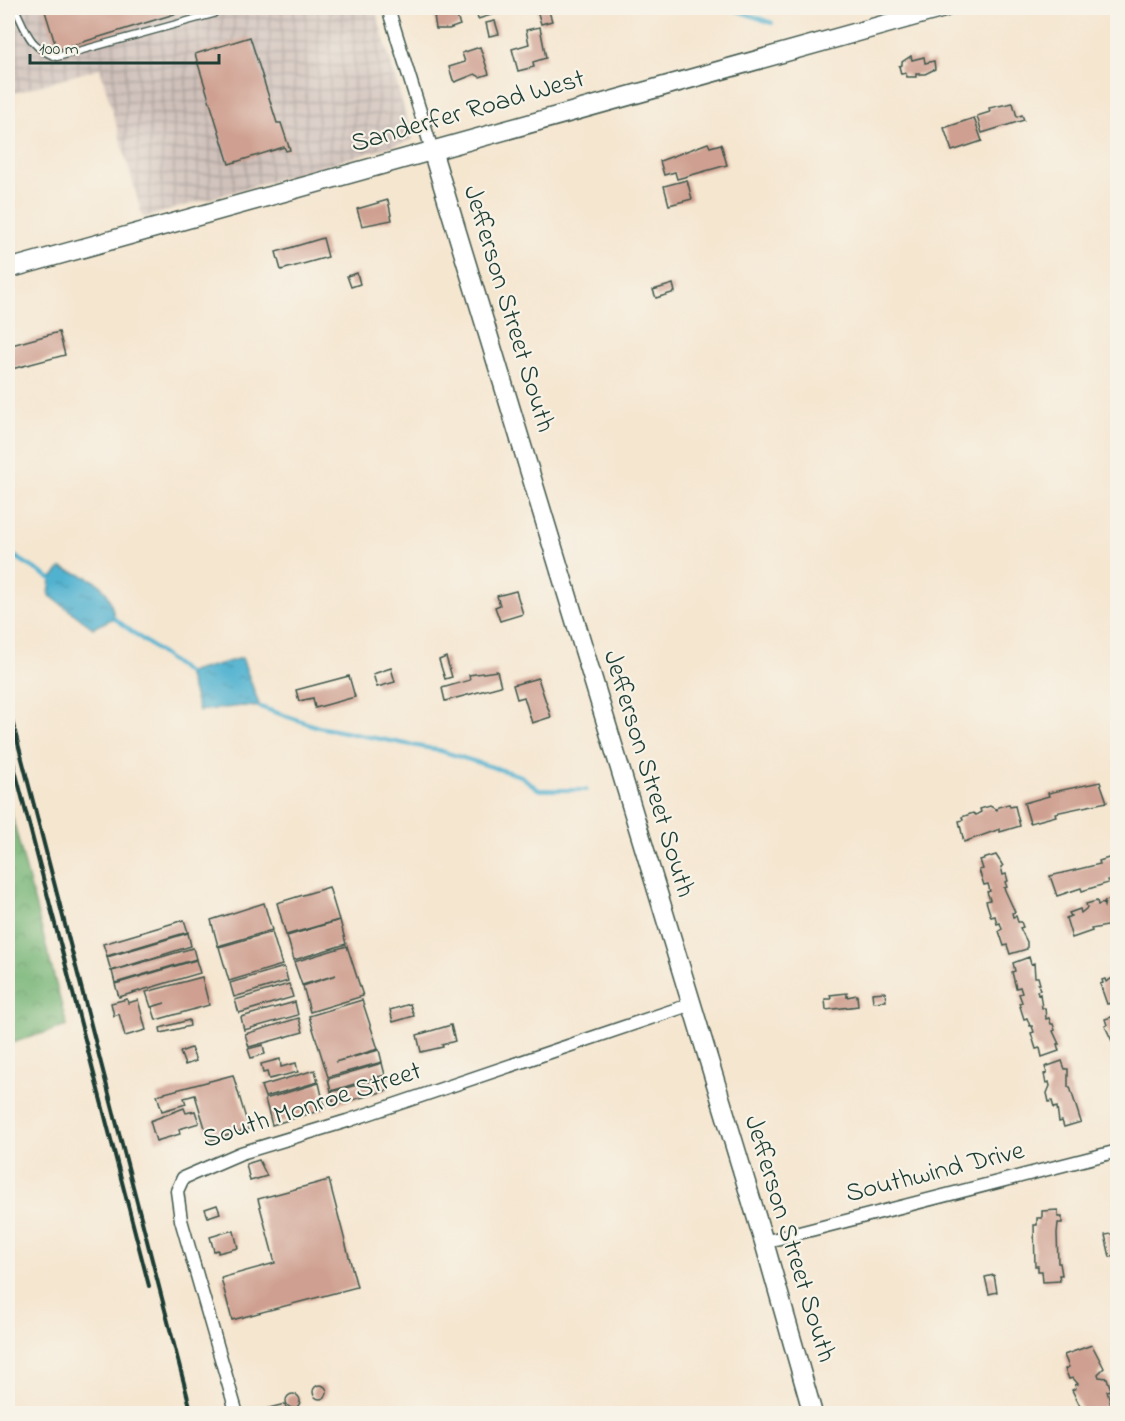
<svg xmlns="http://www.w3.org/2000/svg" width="1125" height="1421" font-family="'Indie Flower',sans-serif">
<defs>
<pattern id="industrial-grid" width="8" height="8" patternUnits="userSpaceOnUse" patternTransform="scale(1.5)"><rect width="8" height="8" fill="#cfc0ba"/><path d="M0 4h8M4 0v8" fill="none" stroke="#a79d98"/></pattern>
<pattern id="forest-crowns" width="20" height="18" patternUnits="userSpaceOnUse" patternTransform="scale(1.5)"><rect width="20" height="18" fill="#74b475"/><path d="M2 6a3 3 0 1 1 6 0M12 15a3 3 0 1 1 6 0" fill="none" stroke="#5f9461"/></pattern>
<pattern id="water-ripples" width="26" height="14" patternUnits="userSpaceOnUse" patternTransform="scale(1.5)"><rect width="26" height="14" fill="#51b2d0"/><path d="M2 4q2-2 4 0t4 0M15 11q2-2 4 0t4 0" fill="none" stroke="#4392aa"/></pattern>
</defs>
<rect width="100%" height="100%" fill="#f7f3e8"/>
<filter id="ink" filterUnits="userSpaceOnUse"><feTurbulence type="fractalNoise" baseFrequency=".0167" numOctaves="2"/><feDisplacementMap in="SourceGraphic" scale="12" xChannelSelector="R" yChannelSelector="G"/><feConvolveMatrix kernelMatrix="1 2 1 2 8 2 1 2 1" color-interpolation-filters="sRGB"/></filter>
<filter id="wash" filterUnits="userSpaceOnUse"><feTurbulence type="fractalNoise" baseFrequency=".008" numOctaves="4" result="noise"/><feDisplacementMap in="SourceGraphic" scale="24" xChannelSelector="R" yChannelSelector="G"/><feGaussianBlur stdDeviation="1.35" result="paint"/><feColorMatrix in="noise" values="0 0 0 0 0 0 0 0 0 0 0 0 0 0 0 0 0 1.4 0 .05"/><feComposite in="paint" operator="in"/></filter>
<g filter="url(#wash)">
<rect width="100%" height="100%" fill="#f5e6d0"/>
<path fill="url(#industrial-grid)" d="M8 8H375L413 140 143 218 100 68 8 95Z"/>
<path fill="url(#forest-crowns)" stroke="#4a7854" stroke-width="1.5" d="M8 801 67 1026 8 1044Z"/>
<g fill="url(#water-ripples)" stroke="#387882" stroke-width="1.5">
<path d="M61 568C93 579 109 580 114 618L93 628 49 595 51 579Z"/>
<path d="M242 658 260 707 242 706 199 711 187 673Z"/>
</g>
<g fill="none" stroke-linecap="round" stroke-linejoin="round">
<g stroke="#51b2d0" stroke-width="4">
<path d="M730 8 772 23"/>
<path d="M8 552 51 579"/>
<path d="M114 618 187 673"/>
<path d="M260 707 318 727 438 750 521 776 539 790H586"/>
</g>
</g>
<g id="blocks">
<g fill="#cfa091">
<path d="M44 8H194L57 50Z"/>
<path d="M455 8 460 16 457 17 460 25 449 29H436L434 15Z"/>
<path d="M475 8H506L507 10 478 19Z"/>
<path d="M548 8 552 21 541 24 537 10Z"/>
<path d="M495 21 499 34 489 36 486 23Z"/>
<path d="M540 27 546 58 533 62 534 67 518 71 512 49 529 44 526 30Z"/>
<path d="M250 37 277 123H281L290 150 286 151 284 147 229 164 195 54Z"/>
<path d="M480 47 489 74 480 77 475 74 455 82 453 80 449 67 465 62 462 53Z"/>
<path d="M911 56 912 60 924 57 925 63 934 61 935 69 925 74H916V77H907L906 73 901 74 899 66 902 65V62Z"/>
<path d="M1013 103 1017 117 1022 115 1024 120 982 133 977 116 990 112 989 108Z"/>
<path d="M974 118 982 141 952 151 944 128Z"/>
<path d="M708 143 710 147 721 144 727 165 677 179 675 172 664 175 660 161Z"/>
<path d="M687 180 692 199 669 205 664 186Z"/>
<path d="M388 200 392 220 362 226 357 209Z"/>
<path d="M323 238 328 257 281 270 276 252Z"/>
<path d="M357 273 360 284 351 287 347 276Z"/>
<path d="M673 284 675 292 656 298 653 290Z"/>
<path d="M59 332 65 355 8 370V346Z"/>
<path d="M516 591 523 614 500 621 495 607 500 605 497 596Z"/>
<path d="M446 657 452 677 445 679 439 660Z"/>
<path d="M391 668 395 682 377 687 373 674Z"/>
<path d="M497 671 501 686 445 701 442 688 470 680 469 675Z"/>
<path d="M349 676 355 697 315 708 313 698 299 701 296 690Z"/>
<path d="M538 678 551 717 532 723 524 697 517 699 513 685Z"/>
<path d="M1100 782 1107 802 1055 813 1056 816 1030 823 1024 803 1049 796 1048 793Z"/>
<path d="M1009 804 1010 807 1015 806 1020 826 1000 832V829L964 842 959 821 963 820 962 817 973 813 976 815 981 812 980 809 990 806 997 810 998 807Z"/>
<path d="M996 855 1003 866 1001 867 1003 875 1006 874 1008 881 1005 882 1007 887 1004 888 1015 912 1012 913 1013 917 1016 916 1018 922H1021L1023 927 1020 928 1027 942V949L1010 954 1007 945 1004 946 999 931 1002 929 1000 923 997 924 995 916 991 917 986 901 990 900 987 892 990 891 988 884 984 885 979 870 983 869 980 860Z"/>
<path d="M1118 855V877L1107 880 1108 883 1082 891 1081 888 1057 896 1050 876 1100 864 1099 861Z"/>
<path d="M329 887 339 920 286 935 277 903Z"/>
<path d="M1116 898 1118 924 1091 929 1092 931 1072 938 1066 918 1071 916 1069 913 1080 909 1081 913 1087 908 1086 904 1097 901 1098 905 1103 903 1104 906 1105 901Z"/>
<path d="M264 903 272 930 218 946 211 920Z"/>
<path d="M184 920 188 932 107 956 103 944Z"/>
<path d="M340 920 346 944 294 960 287 936Z"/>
<path d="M272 932 282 965 229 981 219 947Z"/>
<path d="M188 933 191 946 111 971 107 957Z"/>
<path d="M347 946 363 996 310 1012 303 986 336 975 302 985 294 962Z"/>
<path d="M193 948 196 959 115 983 112 971Z"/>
<path d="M1029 957 1031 964 1034 963 1035 977H1038L1040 984H1038L1040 990 1037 991 1038 995 1040 994 1042 1008H1045L1046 1019 1049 1018 1051 1024H1053L1055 1030 1053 1031 1059 1044H1057L1059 1051 1042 1057 1040 1048 1036 1049 1031 1033 1034 1032 1032 1026H1030L1027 1018 1024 1019 1019 1003 1022 1002 1019 994 1022 993 1020 987 1016 988 1012 972 1015 971 1013 963Z"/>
<path d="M196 960 200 973 119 997 115 984Z"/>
<path d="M284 967 288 981 234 997 230 983Z"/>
<path d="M1116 976 1118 1001 1107 1004 1100 984 1103 983 1102 980 1105 979 1106 982Z"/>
<path d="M202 977 209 1005 156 1020 152 1007 165 1003 151 1007 146 992Z"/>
<path d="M289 984 293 997 239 1013 235 1000Z"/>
<path d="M885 992 886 1001 873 1002 872 993Z"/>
<path d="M847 993V997L857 995 858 1006 826 1010 825 999H831L830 995Z"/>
<path d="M127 999 128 1003 138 1000 146 1030 125 1036 119 1014 114 1016 111 1003Z"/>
<path d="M362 1000 378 1049 335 1062 379 1050 382 1062 328 1077 309 1016Z"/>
<path d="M295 1002 298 1015 244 1030 241 1017Z"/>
<path d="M410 1004 414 1016 393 1022 390 1010Z"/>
<path d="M1118 1015V1057H1117L1114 1040 1112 1041 1105 1026 1107 1025 1105 1019Z"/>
<path d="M299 1018 303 1032 249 1047 245 1034Z"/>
<path d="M189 1020 190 1026 161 1033 160 1028Z"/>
<path d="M451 1025 455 1041 442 1045 443 1047 421 1052 417 1035Z"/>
<path d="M263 1045 265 1054 251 1058 248 1049Z"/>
<path d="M191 1048 196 1061 185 1065 180 1052Z"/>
<path d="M280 1059 281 1067 296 1063 298 1072 269 1079 267 1072 263 1073 261 1064Z"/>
<path d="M1062 1061 1065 1069H1068V1087H1070L1081 1122 1064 1127 1062 1121 1059 1122 1057 1107 1054 1108 1052 1101 1049 1102 1047 1093 1050 1086 1049 1082 1046 1083 1044 1074 1047 1073 1045 1067Z"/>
<path d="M382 1063 385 1075 331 1091 328 1079Z"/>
<path d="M315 1070 318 1082 265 1097 261 1086Z"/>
<path d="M233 1075 249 1129 209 1141 195 1095 184 1098 186 1104 162 1111 157 1095Z"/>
<path d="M386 1077 389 1090 334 1105 331 1092Z"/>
<path d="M319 1083 325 1109 272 1125 265 1099Z"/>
<path d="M184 1108 186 1113 195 1111 199 1123 179 1129 180 1134 156 1141 150 1121Z"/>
<path d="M259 1160 267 1176 250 1181 246 1164Z"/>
<path d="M329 1180 357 1287 232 1320 221 1278 275 1263 258 1199Z"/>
<path d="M217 1205 220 1213 208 1217 205 1209Z"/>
<path d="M1058 1210V1217H1062V1223H1058L1057 1233 1058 1263H1060L1062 1275H1059L1060 1281 1043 1282 1042 1271H1038V1266H1035L1034 1225H1037V1218H1042V1211Z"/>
<path d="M230 1231H234L238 1248 218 1253V1250L214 1251 210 1237Z"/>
<path d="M1118 1233V1256L1110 1257 1105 1235Z"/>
<path d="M994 1275 997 1292 989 1294 985 1277Z"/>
<path d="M1092 1345 1104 1368 1098 1374 1099 1377 1107 1378 1111 1390 1107 1391 1111 1405 1084 1414 1072 1390 1076 1388 1075 1385 1078 1384 1073 1378 1069 1379 1065 1369 1069 1367 1064 1355Z"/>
<circle cx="320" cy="1392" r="7"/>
<circle cx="293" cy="1401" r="7"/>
<path d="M285 1404 288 1414H266L265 1409Z"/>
</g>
</g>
</g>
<g filter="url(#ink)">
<use href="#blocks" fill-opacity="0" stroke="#3f564b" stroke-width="1.5"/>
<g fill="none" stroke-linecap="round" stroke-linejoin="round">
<g stroke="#3f564b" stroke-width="9">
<path id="lane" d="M15 8C26 31 30 49 57 57L213 14 221 8"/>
</g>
<g stroke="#3f564b" stroke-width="15">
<g id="street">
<path d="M388 8 432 150"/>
<path d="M764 1242 1118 1151"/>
<path d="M237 1414 181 1220 177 1191 183 1178 241 1153 347 1121 689 1005"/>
</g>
</g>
<g stroke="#3f564b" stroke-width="21">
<g id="secondary">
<path d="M432 150 764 1242 813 1414"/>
<path d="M8 269 944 8"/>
</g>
</g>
<use href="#lane" stroke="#fff" stroke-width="6"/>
<use href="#street" stroke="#fff" stroke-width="12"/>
<use href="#secondary" stroke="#fff" stroke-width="18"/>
<g stroke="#1f3d34" stroke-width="4">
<path d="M8 705 192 1414"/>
<path d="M8 743 149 1286"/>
</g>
</g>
</g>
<g text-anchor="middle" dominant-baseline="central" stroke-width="4.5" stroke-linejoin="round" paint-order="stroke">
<g font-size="27" fill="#1f3d34" stroke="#f7f3e8">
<text transform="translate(468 112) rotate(-16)">Sanderfer Road West</text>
<text transform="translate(508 309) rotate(73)">Jefferson Street South</text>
<text transform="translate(648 774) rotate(73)">Jefferson Street South</text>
<text transform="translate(312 1106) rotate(-18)">South Monroe Street</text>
<text transform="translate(935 1173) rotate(-14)">Southwind Drive</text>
<text transform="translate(789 1239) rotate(73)">Jefferson Street South</text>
</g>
</g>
<rect width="1125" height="1421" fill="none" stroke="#f7f3e8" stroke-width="30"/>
<path d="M30 54v9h189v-9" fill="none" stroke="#1f3d34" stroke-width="3"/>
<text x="39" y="54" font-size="18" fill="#1f3d34" stroke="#f7f3e8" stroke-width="4.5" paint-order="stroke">100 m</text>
</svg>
